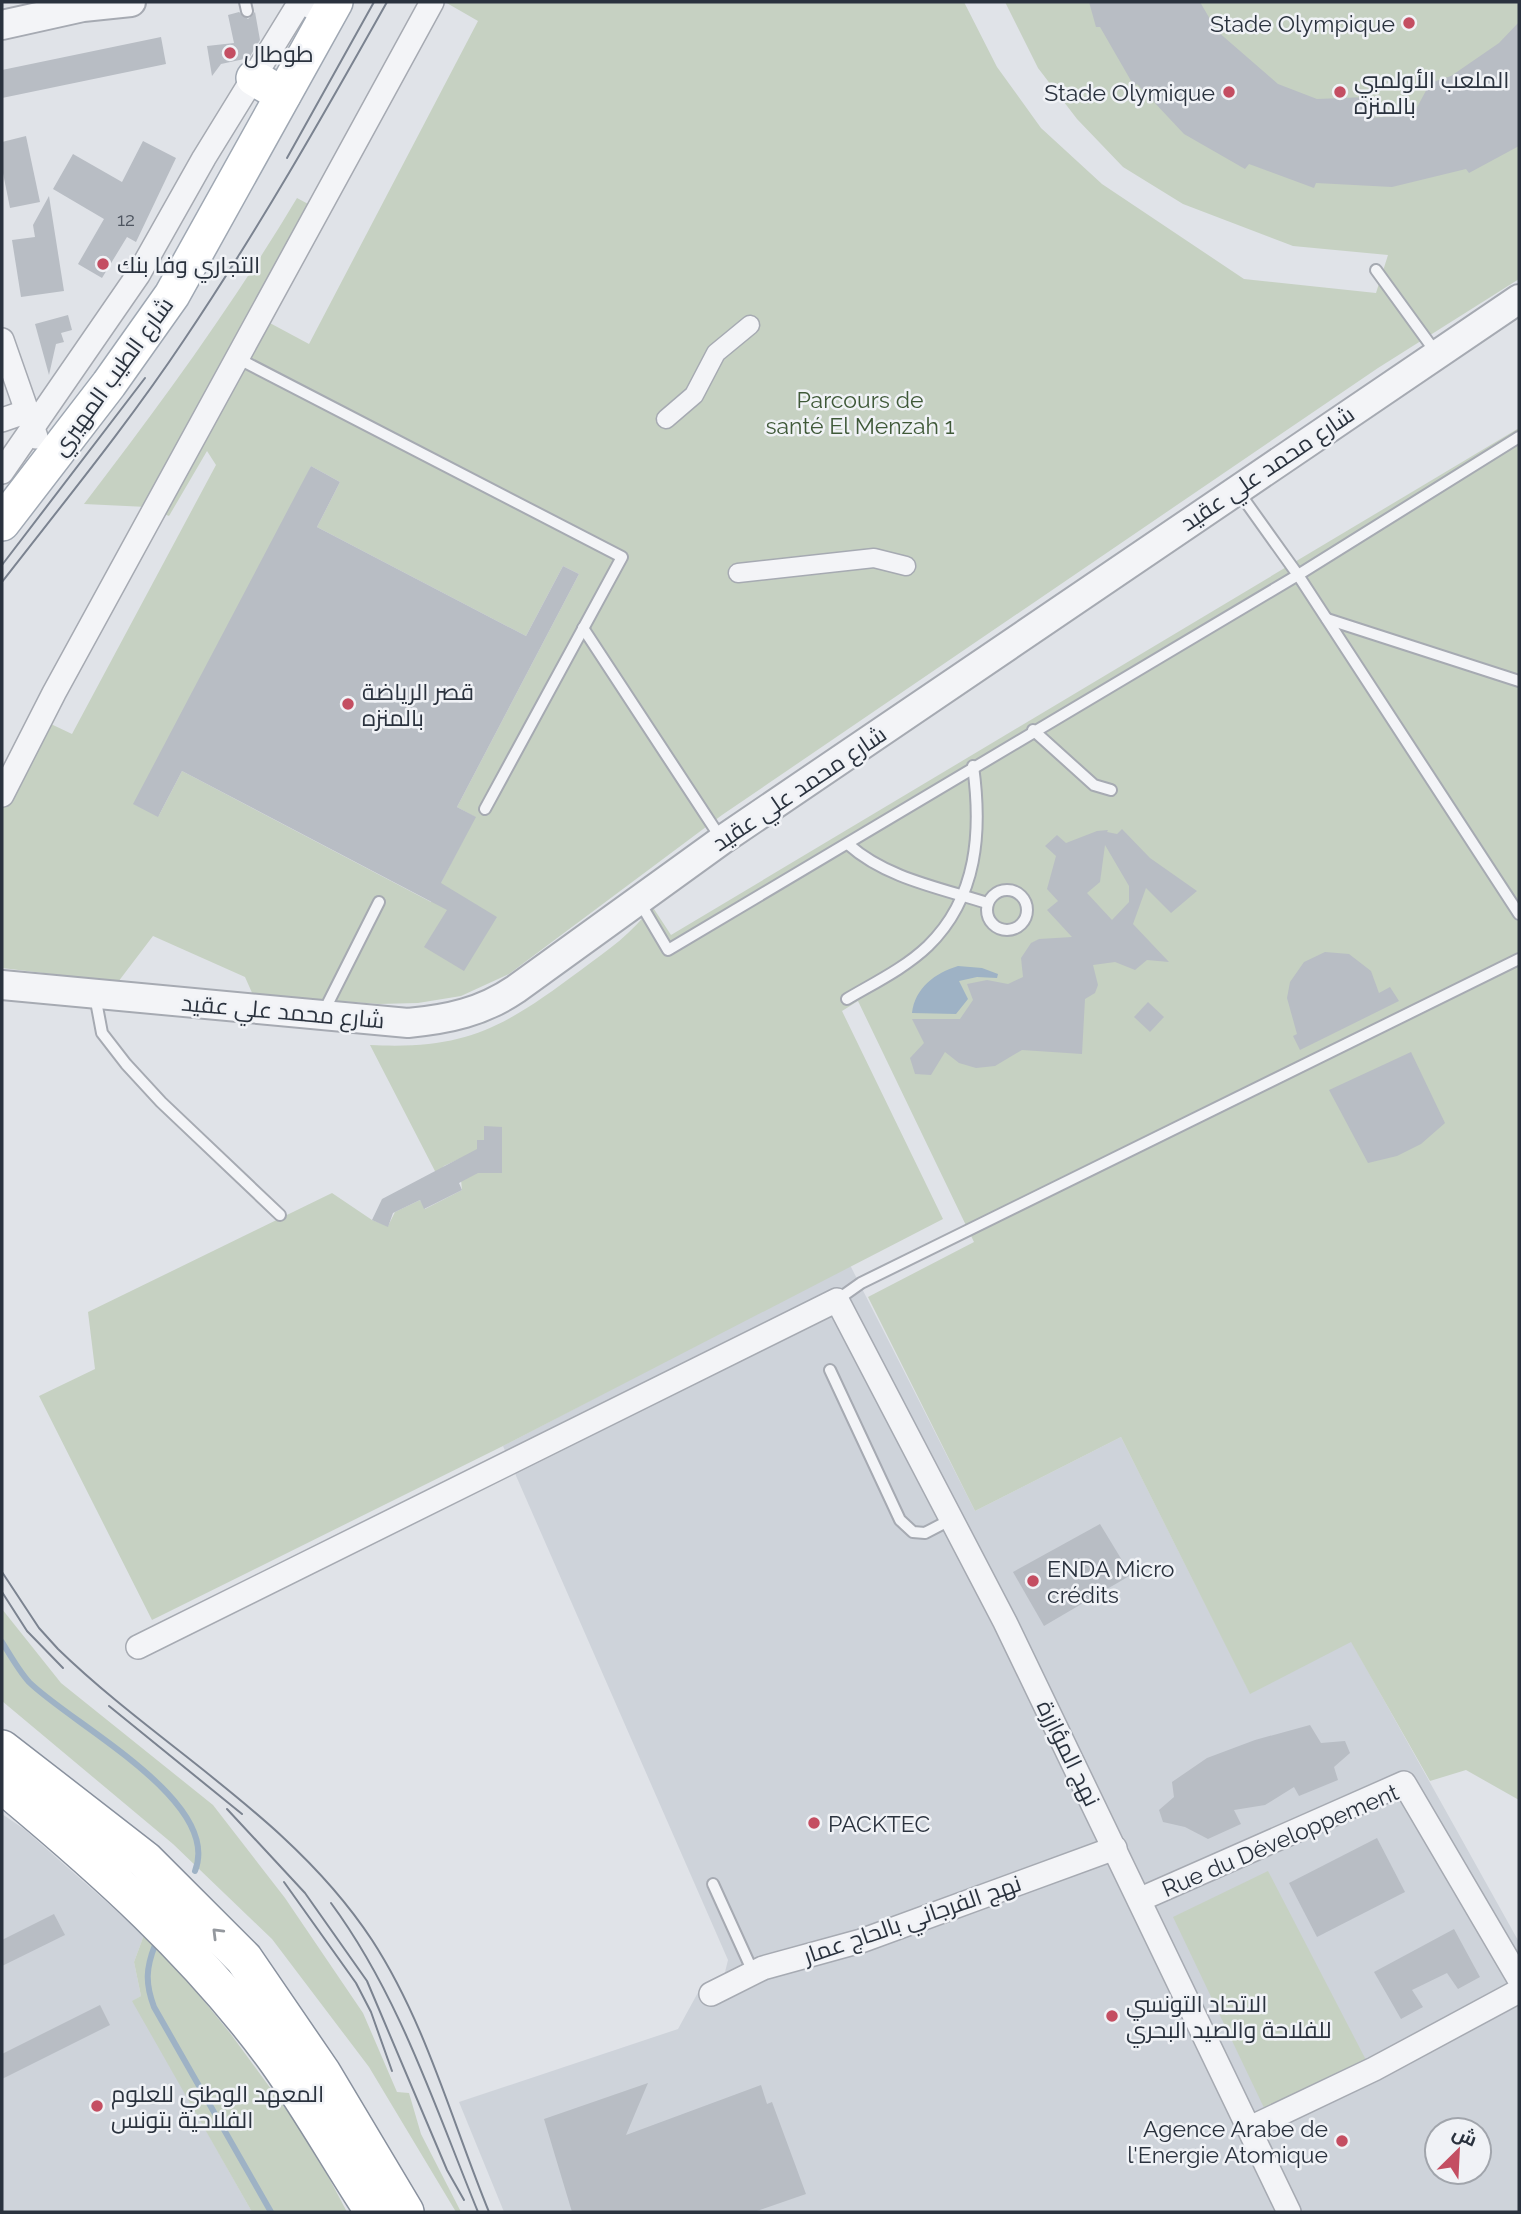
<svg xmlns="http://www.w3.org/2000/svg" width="1521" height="2214" font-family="Raleway,Cairo,sans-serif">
<rect width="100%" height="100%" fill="#e0e3e8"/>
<g fill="#ced3da" fill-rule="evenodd">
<path d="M850 1265 975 1511 1121 1437 1250 1693 1351 1641 1519 1942V2212H504L459 2102 678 2029 701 1987 724 1976 728 1960 503 1446ZM1437 2130H1479V2172H1437Z"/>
<path d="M2 1814 24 1829 144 1935 134 1962 141 1996 133 2001 252 2212H2Z"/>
</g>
<g fill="#c6d1c2" fill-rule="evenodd">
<path d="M445 2H964L997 67 1041 128 1102 184 1244 279 1376 293 1388 255 1293 246 1183 204 1123 167 1077 119 1038 68 1005 2H1519V279L1378 368 722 815 509 974 461 996 418 1003 379 1004 253 995 245 977 153 936 118 982 2 968V780L34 716 72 734 216 465 207 451 169 516 147 507 84 504C160 405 233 305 297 198L310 205 253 314 309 344 478 21ZM311 466 340 482 317 527 526 636 563 566 579 574 457 807 475 817 431 902 182 771 158 817Z"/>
<path d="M1519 428V1800L1466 1770 1430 1781 1351 1642 1250 1694 1121 1437 975 1511 868 1297 974 1242 858 1001 842 1011 943 1219 503 1446 152 1620 39 1396 95 1369 88 1312 332 1193 372 1220 388 1226 395 1212 420 1200 425 1209 462 1190 459 1159 444 1166 437 1175 370 1045C468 1050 504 1027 581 970 608 950 633 933 652 906L671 935Z"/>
<path d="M2 1609 61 1683 213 1805 285 1898 363 2013 397 2092 409 2093 421 2134 461 2212H456L369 2067 272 1939 173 1844 2 1701Z"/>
<path d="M1268 1871 1366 2060 1266 2112 1173 1917Z"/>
<path d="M144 1935 165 1953 230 2033 310 2142 347 2212H252L132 2001 141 1996 134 1962Z"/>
</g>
<path fill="#9eb2c5" d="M958 966 982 968 998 974 997 978 977 977 959 981 968 999 956 1014 912 1013C915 988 935 973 958 966Z"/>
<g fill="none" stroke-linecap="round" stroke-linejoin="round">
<g stroke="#9eb2c5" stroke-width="6">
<path d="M2 1642C10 1655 19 1671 29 1682 71 1724 223 1801 195 1871"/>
<path d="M155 1945C146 1968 145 1983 154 2007L271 2212"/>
</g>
</g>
<g fill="#b8bdc4" fill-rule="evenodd">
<path d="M1089 2H1200L1217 31 1278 84 1317 99 1366 97 1369 118 1413 115 1430 83 1451 76 1499 43 1519 22V146L1469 173 1466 169 1392 187 1316 183 1314 188 1249 164 1245 169 1184 134 1137 84 1134 86 1100 27H1096Z"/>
<path d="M239 12 248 19 255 12 260 40 249 58 221 64 212 76 207 46 234 43 228 15Z"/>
<path d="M161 37 166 64 2 98V70Z"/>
<path d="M26 136 40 202 10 208 2 168V142Z"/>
<path d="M143 141 176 158 136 242 127 237 102 278 78 264 104 219 53 189 73 154 122 182Z"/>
<path d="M49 196 64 291 21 297 12 240 35 237 33 225Z"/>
<path d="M68 315 72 330 61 333 64 342 56 344 49 375 35 324Z"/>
<path d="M311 466 340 482 317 527 526 636 563 566 579 574 457 807 476 817 441 883 497 917 464 971 424 947 447 910 182 771 158 817 133 804Z"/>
<path d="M1122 829 1150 858 1197 891 1171 913 1146 888 1133 924 1169 962 1147 960 1135 970 1115 962 1093 965 1098 985 1095 993 1085 999 1082 1054 1022 1050 995 1066 976 1068 959 1063 945 1052 931 1075 915 1074 910 1058 924 1043 912 1019H960L973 1000 967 984 987 980 1008 984 1023 977 1021 958 1031 943 1039 939 1072 937 1047 910 1058 901 1047 889 1056 856 1045 846 1057 835 1066 843 1097 831 1108 830 1107 832 1117 834ZM1105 845 1129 886V902L1112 920 1087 893 1100 882Z"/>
<path d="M1325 952 1349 954 1371 971 1379 993 1390 987 1399 1001 1300 1050 1293 1036 1297 1034 1287 998 1290 982 1304 962Z"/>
<path d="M1148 1002 1164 1017 1150 1032 1134 1017Z"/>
<path d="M1411 1052 1445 1123 1421 1144 1397 1156 1368 1163 1329 1090Z"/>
<path d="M484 1126 502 1127V1173H478L459 1183 462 1190 424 1209 420 1200 393 1213 388 1227 372 1220 382 1199 477 1149V1140H484Z"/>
<path d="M1100 1524 1131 1575 1044 1626 1013 1572Z"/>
<path d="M1310 1725 1321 1743 1345 1741 1350 1753 1334 1767 1338 1780 1299 1796 1294 1787 1265 1805 1234 1810 1241 1824 1208 1839 1185 1827 1163 1822 1159 1810 1174 1797 1172 1782 1207 1758 1255 1740Z"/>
<path d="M1377 1838 1405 1892 1317 1937 1289 1883Z"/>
<path d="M54 1914 65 1935 2 1966V1940Z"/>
<path d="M1454 1929 1480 1977 1458 1989 1447 1973 1412 1990 1423 2007 1401 2019 1374 1972Z"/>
<path d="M100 2005 110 2025 2 2079V2054Z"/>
<path d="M648 2083 626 2135 761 2085 767 2104 772 2102 806 2194 754 2212H572L544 2119Z"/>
</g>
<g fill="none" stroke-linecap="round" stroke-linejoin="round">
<g stroke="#a6aab2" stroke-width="14">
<g id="service">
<path d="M245 2 247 11"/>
<path d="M1376 270 1437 354"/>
<path d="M239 359 622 557 485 809"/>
<path d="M1238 491 1298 575 1519 914"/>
<path d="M1327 619 1519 681"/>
<path d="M583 628 722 840"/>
<path d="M1033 730 1094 785 1111 790"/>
<path d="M849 845C886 878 940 888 987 903"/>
<circle cx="1007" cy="910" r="20"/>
<path d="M639 901 668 950 1298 575 1519 437"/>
<path d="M95 996 102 1033 126 1064 161 1102 280 1215"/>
<path d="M847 999C874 983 905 968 928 946 978 897 982 831 973 766"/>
<path d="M322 1015 379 902"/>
<path d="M837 1300 861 1283 1519 959"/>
<path d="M830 1370 900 1520 913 1532 925 1533 952 1519"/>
<path d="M713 1884 753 1972"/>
</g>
</g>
<g stroke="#a6aab2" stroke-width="21">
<g id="pedestrian">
<path d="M666 419 694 395 716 353 750 325"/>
<path d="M738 573 874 558 906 566"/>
</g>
</g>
<g stroke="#a6aab2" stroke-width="26">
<g id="minor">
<path d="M2 340 36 437"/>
<path d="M2 420 28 411"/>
<path d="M2 472 138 275 204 158 300 2"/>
<path d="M2 795 54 693 432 2"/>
<path d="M138 1647 837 1300 1005 1622 1289 2212"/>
<path d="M1141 1899 1404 1783 1519 1979"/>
<path d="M711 1994 763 1968 861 1941 1115 1848"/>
<path d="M1250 2128 1374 2069 1519 1991"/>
</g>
</g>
<g stroke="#a6aab2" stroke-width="32">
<g id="tertiary">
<path d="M307 2 329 13"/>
<path d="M2 25 83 7 131 2"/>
<path d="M2 985 408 1023C449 1019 482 1012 516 989L722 840 1519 299"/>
</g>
</g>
<g stroke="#a0a8b3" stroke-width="38">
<g id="primary">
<path d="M254 78 283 95"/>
<path d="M2 523 109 384 172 295 335 2"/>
</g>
</g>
<g stroke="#89919e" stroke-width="40">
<g id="trunk">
<path d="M2 1749 145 1860 244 1959 322 2073 405 2212"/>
<path d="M2 1784C102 1867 199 1953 276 2059 311 2108 341 2162 374 2212"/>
</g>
</g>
<use href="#service" stroke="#f3f4f7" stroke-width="10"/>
<use href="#pedestrian" stroke="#f3f4f7" stroke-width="18"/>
<use href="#minor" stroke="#f3f4f7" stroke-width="23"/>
<use href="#tertiary" stroke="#f3f4f7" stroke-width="28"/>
<use href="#primary" stroke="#fff" stroke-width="35"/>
<use href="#trunk" stroke="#fff" stroke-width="37"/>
<g stroke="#7b8390" stroke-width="2">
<path d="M287 158 374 2"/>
<path d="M2 565 145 378"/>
<path d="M2 582C64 502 128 424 184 340 258 230 323 116 387 2"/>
<path d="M2 1572 39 1628 58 1649C160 1748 292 1818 372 1940 426 2023 452 2122 489 2212"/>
<path d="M2 1592 27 1631 63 1668"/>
<path d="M109 1706 242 1814"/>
<path d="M227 1809 305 1893 367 1981 447 2170 464 2200"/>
<path d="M284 1882 356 1983 371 2012 392 2071"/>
<path d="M331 1903C399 1995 435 2107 478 2212"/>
</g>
</g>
<defs><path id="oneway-chevron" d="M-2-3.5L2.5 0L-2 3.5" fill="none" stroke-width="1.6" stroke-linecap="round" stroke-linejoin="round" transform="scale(1.75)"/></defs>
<use stroke="#94989e" href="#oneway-chevron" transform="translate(217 1933) rotate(-135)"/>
<g fill="#c44e62" stroke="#f0f2f6" stroke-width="2.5">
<circle cx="1409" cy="23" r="7"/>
<circle cx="230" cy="53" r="7"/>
<circle cx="1229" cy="92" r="7"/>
<circle cx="1340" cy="92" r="7"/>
<circle cx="103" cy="264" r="7"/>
<circle cx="348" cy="704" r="7"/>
<circle cx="1033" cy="1581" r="7"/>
<circle cx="814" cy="1823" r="7"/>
<circle cx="1112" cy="2016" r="7"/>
<circle cx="97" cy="2106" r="7"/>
<circle cx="1342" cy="2141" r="7"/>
</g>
<g text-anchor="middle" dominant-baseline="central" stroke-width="5" stroke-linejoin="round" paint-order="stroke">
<g font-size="19" fill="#4e5560">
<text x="126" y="219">12</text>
</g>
<g font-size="23" fill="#2a323e" stroke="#f0f2f6" text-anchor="start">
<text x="1395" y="23" text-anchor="end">Stade Olympique</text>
<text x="244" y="53">طوطال</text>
<text x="1354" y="79">الملعب الأولمبي<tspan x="1354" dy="26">بالمنزه</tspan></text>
<text x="1215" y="92" text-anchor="end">Stade Olymique</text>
<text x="117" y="264">التجاري وفا بنك</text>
<text x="362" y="691">قصر الرياضة<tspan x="362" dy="26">بالمنزه</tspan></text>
<text x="1047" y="1568">ENDA Micro<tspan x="1047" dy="26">crédits</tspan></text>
<text x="828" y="1823">PACKTEC</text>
<text x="1126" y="2003">الاتحاد التونسي<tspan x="1126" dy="26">للفلاحة والصيد البحري</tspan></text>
<text x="111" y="2093">المعهد الوطني للعلوم<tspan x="111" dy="26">الفلاحية بتونس</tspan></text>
<text x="1328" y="2128" text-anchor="end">Agence Arabe de<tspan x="1328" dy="26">l'Energie Atomique</tspan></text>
</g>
<g font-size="23" fill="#2a323e" stroke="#f0f2f6">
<text transform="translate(112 376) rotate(-54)">شارع الطيب المهيري</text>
<text transform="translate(1267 468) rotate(-34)">شارع محمد علي عقيد</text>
<text transform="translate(799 788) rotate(-34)">شارع محمد علي عقيد</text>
<text transform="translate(283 1011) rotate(5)">شارع محمد علي عقيد</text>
<text transform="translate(1069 1753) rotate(64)">نهج المؤازرة</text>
<text transform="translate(1280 1840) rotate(-23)">Rue du Développement</text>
<text transform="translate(912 1919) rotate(-19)">نهج الفرجاني بالحاج عمار</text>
</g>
<g font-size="23" fill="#3f5938" stroke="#f0f2f6">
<text x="860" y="399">Parcours de<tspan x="860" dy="26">santé El Menzah 1</tspan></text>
</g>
</g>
<rect width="1521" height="2214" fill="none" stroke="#2a323e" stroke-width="7"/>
<g transform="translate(1458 2151) rotate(24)"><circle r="33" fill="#f0f2f6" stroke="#a1a5ac" stroke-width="2"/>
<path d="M0-5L12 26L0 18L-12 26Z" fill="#c44e62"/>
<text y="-10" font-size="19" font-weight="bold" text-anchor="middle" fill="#2a323e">ش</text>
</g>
</svg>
